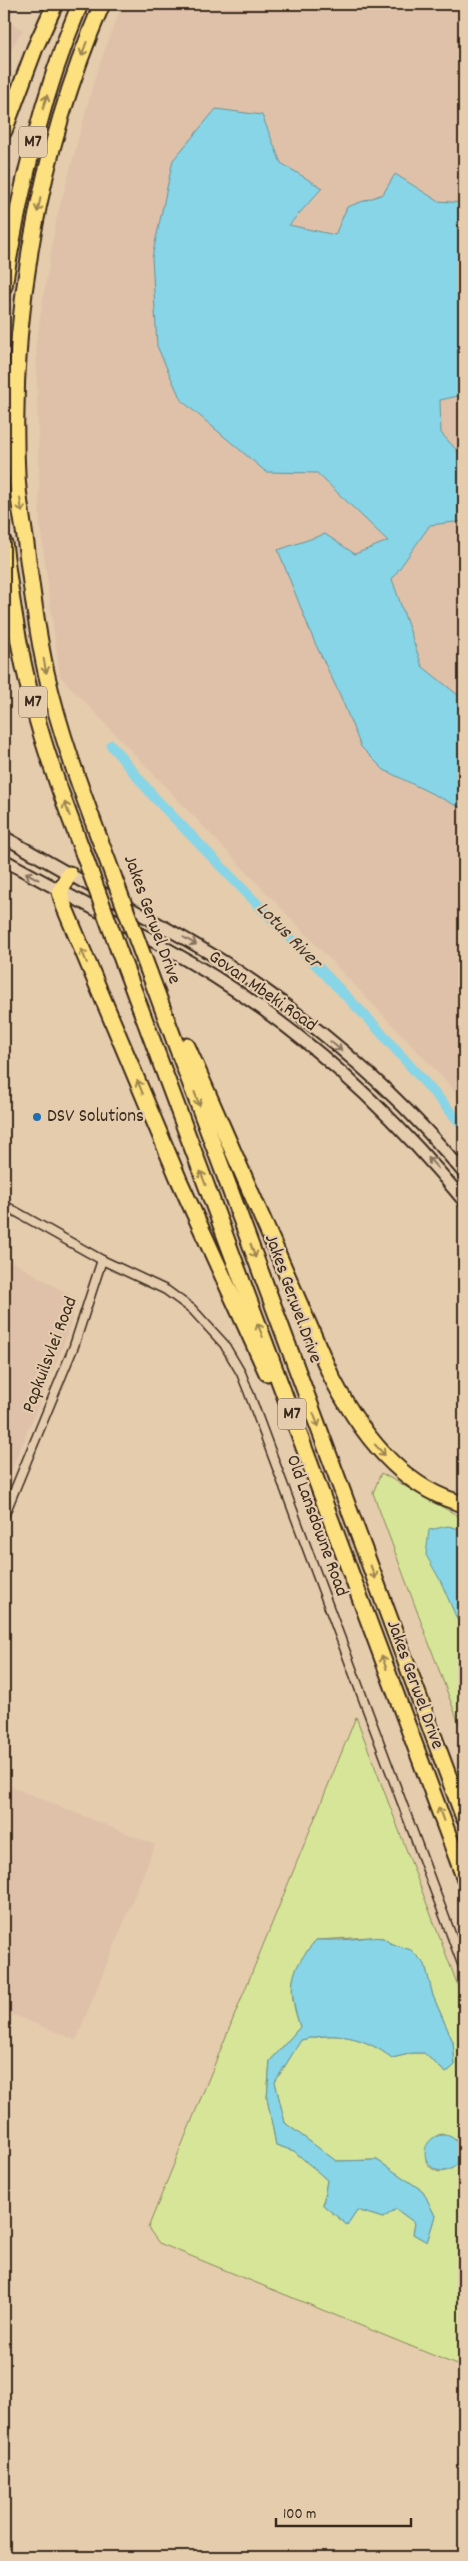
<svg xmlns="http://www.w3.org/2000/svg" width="468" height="2561" font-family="Dekko,sans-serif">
<rect width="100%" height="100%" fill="#e4ccad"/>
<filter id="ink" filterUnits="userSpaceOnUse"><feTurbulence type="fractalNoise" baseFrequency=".02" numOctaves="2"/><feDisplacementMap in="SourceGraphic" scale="10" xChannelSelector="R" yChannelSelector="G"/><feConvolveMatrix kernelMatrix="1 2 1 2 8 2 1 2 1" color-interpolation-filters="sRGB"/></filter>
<g filter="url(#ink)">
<g fill="#dfc1a9">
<path d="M4 4H17L7 20 23 30 4 60Z"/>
<path d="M122 4H464V1100L60 676 40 525 36 343 56 221 96 74Z"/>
<path d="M4 1257 77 1299 64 1343 4 1488Z"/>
<path d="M4 1784 155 1845 76 2040 4 2011Z"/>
</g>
<g fill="#d6e598" stroke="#88885b" fill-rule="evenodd">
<path d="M381 1473 464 1519V1737L373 1493Z"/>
<path d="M356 1717 464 2002V2368L159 2243 148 2228ZM371 1937 383 1938 390 1943 411 1950 425 1965 433 1996 453 2042 455 2065 446 2073 424 2053H413L392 2058C363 2036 337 2031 301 2040L275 2082 285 2123 336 2161 377 2160 423 2191 435 2216 427 2242 413 2234 415 2223 396 2209 383 2218 357 2210 347 2225 323 2205 327 2180 294 2151 276 2145 267 2098 270 2061 300 2027C287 1988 289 1971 316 1940ZM442 2134 456 2140C467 2165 438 2185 426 2161 427 2150 429 2136 442 2134Z"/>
<path d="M464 2534V2557H455Z"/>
</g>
<g fill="#87d5e6" stroke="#699196">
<path d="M216 109 262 115 281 163 322 188 289 225 335 235 347 207 383 194 395 174 438 201 464 203V423L459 418 463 395 440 400 441 433 464 458V521L430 525 392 579 422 666 464 700V807H459L384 770 361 747 340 695 314 641 278 550 325 534 355 554 388 541 317 473 266 472 181 400 157 346 152 257 173 160Z"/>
<path d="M448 1526 464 1530V1635L440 1580 426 1555 429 1530Z"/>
<path d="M371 1937 383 1938 390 1943 411 1950 425 1964 433 1996 453 2042 455 2065 446 2073 424 2053H413L392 2058C363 2036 336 2031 301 2040L275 2082 285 2123 336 2161 377 2160 423 2191 435 2216 427 2242 413 2234 415 2223 396 2209 383 2218 357 2210 347 2225 323 2205 327 2180 294 2151 276 2145 267 2098 270 2061 300 2027C288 1987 288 1972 316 1940H342Z"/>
<circle cx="443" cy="2153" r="18"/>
</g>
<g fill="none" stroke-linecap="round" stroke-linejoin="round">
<path stroke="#87d5e6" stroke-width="10" d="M111 745 154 797 375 1026 464 1127"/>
<g stroke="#3b2a1e" stroke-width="11">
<g id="street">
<path d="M4 1205 102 1260 166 1290 192 1309 224 1344 241 1373 249 1393 464 1969"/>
<path d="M4 1516 74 1346 102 1260"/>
</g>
</g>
<g stroke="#3b2a1e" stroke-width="15">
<g id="secondary">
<path d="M4 837C41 858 78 879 115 900 153 921 191 941 227 964 315 1022 397 1092 464 1173"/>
<path d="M4 860C74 899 147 935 215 977 310 1037 393 1114 464 1201"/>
</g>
</g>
<g stroke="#3b2a1e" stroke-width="19">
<g id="highway">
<path d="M102 4C39 151 9 315 17 475 18 501 24 526 27 552 32 592 37 632 46 672 62 743 89 810 114 878"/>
<path d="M4 131 35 48 55 4"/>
<path d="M4 286C20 189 42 95 80 4"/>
<path d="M4 543C12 607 22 671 41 733 53 774 69 815 84 855"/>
<path d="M69 874 60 892 64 906 179 1180 267 1373"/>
<path d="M119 951 464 1877"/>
<path d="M149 972 464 1818"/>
<path d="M187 1046 332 1378C360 1432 402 1489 464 1504"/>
</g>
</g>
<use href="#street" stroke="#e4ccad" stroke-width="8"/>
<use href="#secondary" stroke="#e4ccad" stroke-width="11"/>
<use href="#highway" stroke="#fde080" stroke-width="15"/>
<g stroke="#3b2a1e" stroke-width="19" stroke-linecap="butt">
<g id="highway-bridge">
<path d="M84 855 119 951"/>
<path d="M114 878 149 972"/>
</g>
</g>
<use href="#highway-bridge" stroke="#fde080" stroke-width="15"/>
</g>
<defs><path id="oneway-shaft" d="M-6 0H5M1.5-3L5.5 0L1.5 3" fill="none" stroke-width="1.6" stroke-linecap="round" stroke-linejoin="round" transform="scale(1.25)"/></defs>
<g stroke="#9c854f">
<use href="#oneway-shaft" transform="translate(84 49) rotate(110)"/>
<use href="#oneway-shaft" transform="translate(45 102) rotate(-73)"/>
<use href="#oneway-shaft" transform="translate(39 205) rotate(102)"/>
<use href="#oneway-shaft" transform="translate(21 505) rotate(82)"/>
<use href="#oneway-shaft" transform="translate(45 666) rotate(79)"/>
<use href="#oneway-shaft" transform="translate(67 809) rotate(-111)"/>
<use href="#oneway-shaft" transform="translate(84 956) rotate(-112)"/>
<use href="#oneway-shaft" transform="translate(140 1087) rotate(-113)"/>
<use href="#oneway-shaft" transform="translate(197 1099) rotate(70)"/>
<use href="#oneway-shaft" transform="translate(203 1178) rotate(-111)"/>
<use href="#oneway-shaft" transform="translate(253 1251) rotate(70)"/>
<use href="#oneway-shaft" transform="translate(260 1330) rotate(-111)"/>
<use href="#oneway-shaft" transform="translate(316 1420) rotate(70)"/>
<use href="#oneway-shaft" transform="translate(380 1450) rotate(47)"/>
<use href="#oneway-shaft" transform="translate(373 1572) rotate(70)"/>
<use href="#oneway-shaft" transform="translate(384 1662) rotate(-110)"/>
<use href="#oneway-shaft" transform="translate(441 1814) rotate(-110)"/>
</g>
<g stroke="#87735e">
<use href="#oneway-shaft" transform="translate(32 876) rotate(-151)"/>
<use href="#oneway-shaft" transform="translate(190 941) rotate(30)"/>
<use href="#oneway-shaft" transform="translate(336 1046) rotate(40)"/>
<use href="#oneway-shaft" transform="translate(433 1163) rotate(-132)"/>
</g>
</g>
<circle fill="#1f6fb2" stroke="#e4ccad" stroke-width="2" cx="37" cy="1117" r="5"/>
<g text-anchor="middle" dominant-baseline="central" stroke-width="4.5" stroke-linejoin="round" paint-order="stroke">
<g fill="#e4ccad" stroke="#6e5b49" stroke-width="1">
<rect x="19" y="126.5" width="28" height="31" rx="4"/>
<rect x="19" y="686.5" width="28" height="31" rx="4"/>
<rect x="278" y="1398.5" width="28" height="31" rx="4"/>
</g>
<g font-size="18" font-weight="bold" fill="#3b2a1e">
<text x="33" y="142">M7</text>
<text x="33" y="702">M7</text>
<text x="292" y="1414">M7</text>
</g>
<g font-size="19" fill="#3b2a1e" stroke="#e4ccad">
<text transform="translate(151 920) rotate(70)">Jakes Gerwel Drive</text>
<text transform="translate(262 992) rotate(35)">Govan Mbeki Road</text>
<text transform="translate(292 1299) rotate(70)">Jakes Gerwel Drive</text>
<text transform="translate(51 1355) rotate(-69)">Papkuilsvlei Road</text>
<text transform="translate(316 1526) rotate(70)">Old Lansdowne Road</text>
<text transform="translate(414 1685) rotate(70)">Jakes Gerwel Drive</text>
</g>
<g font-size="19" fill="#3b2a1e" stroke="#e4ccad" text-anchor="start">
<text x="47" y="1117">DSV Solutions</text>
</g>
<g font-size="20" font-style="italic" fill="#433b32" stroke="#e4ccad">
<text transform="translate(288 936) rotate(46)">Lotus River</text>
</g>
</g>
<rect width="468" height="2561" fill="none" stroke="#e4ccad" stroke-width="20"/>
<rect x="10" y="10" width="448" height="2541" fill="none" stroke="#3b2a1e" stroke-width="2" filter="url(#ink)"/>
<path d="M276 2518v8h135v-8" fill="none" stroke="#3b2a1e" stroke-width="2.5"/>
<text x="283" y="2518" font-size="15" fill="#3b2a1e" stroke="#e4ccad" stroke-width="4" paint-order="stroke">100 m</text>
</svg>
